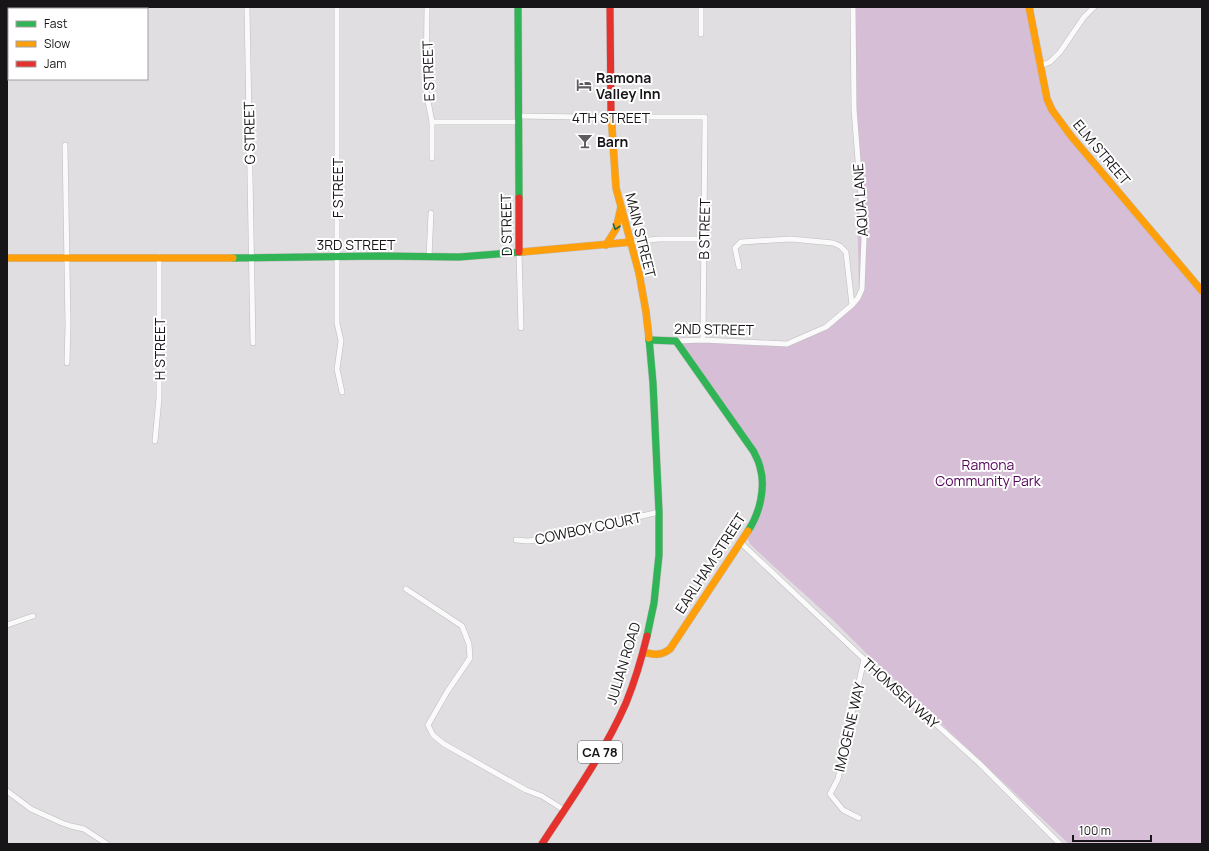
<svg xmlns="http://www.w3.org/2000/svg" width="1209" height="851" font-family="Manrope,sans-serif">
<rect width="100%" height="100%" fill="#e0dee0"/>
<path fill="#d7bed7" d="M853 7H1028L1052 110 1202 292V844H1069L867 654 834 621 768 561 750 544 746 535 762 495 758 460 672 341 787 344 829 325 859 294Z"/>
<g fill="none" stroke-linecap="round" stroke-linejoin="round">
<g stroke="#bebcbe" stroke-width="6">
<g id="street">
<path d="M247 7 253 343"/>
<path d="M337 7V323L341 341 337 369 342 392"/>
<path d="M427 7 426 91 432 122V158"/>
<path d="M701 7V34"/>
<path d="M1040 66 1050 62 1060 52 1084 17 1094 7"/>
<path d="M518 116 581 117H705L703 340"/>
<path d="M432 122H518"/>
<path d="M65 145 68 325 67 363"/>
<path d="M631 242 659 239H704"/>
<path d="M519 252 521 328"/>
<path d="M429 257 431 213"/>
<path d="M739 267 735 248 741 242 791 239 833 243 840 246 846 252 852 305"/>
<path d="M676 341 703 340 787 344 826 327 852 305 858 298 862 289 864 238 854 109 853 7"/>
<path d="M155 441 159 398V257"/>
<path d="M516 540 527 541 539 540 659 512"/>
<path d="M741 543 864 659 979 763 1060 844"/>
<path d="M406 589 462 626 469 644 470 658 447 692 428 725 433 735 444 744 526 790 542 796 564 810"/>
<path d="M7 625 33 616"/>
<path d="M7 791 31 809 62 823 71 826 84 829 107 844"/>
<path d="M859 818 843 810 830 794 838 779 864 659"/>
</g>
</g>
<g stroke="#bebcbe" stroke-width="8">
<g id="fast">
<path d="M518 7 519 198"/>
<path d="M233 258 380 256 459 257 522 252"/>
<path d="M649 340 676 341 754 452C756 457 759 461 760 467 766 487 760 513 748 531"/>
<path d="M647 636 654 603 659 555V512L653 383 649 338"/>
</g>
</g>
<g stroke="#bebcbe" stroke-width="8">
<g id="slow">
<path d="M1029 7 1047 99 1052 110 1071 136 1202 291"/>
<path d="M611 113 616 188 639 273 646 312 649 338"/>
<path d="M606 245 616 229 621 207"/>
<path d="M522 252 631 242"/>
<path d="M7 258H233"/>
<path d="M643 652C654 655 661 656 670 649L748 531"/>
</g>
</g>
<g stroke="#bebcbe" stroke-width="8">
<g id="jam">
<path d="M610 7 611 113"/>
<path d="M519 198V252"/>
<path d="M542 844C572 798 604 753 626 703 634 683 642 657 647 636"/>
</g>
</g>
<use href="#street" stroke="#fafafa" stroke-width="5"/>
<use href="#fast" stroke="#30b455" stroke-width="7"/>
<use href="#slow" stroke="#ff9f0a" stroke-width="7"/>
<use href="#jam" stroke="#e5322d" stroke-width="7"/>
</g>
<defs><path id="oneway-chevron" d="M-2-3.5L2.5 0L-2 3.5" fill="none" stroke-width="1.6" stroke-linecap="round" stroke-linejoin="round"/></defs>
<use stroke="#246436" href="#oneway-chevron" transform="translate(616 227) rotate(109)"/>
<defs>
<g id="hotel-bare" transform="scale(1.2)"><path d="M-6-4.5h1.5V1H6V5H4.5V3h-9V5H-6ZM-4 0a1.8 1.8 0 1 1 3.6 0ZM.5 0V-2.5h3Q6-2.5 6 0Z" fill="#5d5b5d" stroke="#fff" stroke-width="2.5" paint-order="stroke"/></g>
<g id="bar-bare" transform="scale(1.2)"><path d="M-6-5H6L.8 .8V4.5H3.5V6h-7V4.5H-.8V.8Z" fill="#5d5b5d" stroke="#fff" stroke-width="2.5" paint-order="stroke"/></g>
</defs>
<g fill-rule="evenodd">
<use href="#hotel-bare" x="584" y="85"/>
<use href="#bar-bare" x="585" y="141"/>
</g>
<g text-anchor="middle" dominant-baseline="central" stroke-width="4" stroke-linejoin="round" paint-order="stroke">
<rect fill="#fff" stroke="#5d5b5d" stroke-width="1" x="578" y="741" width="44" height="22" rx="3"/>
<g font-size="13" font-weight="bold" fill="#171517">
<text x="600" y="752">CA 78</text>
</g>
<g font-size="14" fill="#171517" stroke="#fff">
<text transform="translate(428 71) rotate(-92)">E STREET</text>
<text x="611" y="117">4TH STREET</text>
<text transform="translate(249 133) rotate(-91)">G STREET</text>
<text transform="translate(1102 152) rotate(50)">ELM STREET</text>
<text transform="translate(337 188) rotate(-90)">F STREET</text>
<text transform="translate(860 200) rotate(-94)">AQUA LANE</text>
<text transform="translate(506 225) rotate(-91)">D STREET</text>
<text transform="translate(704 229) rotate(-89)">B STREET</text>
<text transform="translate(641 235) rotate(76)">MAIN STREET</text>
<text x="356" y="244">3RD STREET</text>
<text transform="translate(714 329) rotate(1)">2ND STREET</text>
<text transform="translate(159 349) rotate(-90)">H STREET</text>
<text transform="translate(588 528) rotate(-12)">COWBOY COURT</text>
<text transform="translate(710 563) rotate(-57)">EARLHAM STREET</text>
<text transform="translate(623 663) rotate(-73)">JULIAN ROAD</text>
<text transform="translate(901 693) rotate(42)">THOMSEN WAY</text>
<text transform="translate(849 727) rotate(-77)">IMOGENE WAY</text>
</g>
<g font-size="14" font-weight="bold" fill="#171517" stroke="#fff" text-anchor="start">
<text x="596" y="77">Ramona<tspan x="596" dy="16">Valley Inn</tspan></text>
<text x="597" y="141">Barn</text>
</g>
<g font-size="14" fill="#56025a" stroke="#fff">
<text x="988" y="464">Ramona<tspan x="988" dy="16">Community Park</tspan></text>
</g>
</g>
<rect width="1209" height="851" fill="none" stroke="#171517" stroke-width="16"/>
<rect x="8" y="8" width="140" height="72" fill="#ffffff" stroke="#a2a1a2"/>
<rect x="16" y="21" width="20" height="6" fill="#30b455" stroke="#a2a1a2"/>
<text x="44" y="28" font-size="12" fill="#171517">Fast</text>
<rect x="16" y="41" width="20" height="6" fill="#ff9f0a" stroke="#a2a1a2"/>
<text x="44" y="48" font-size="12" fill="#171517">Slow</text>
<rect x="16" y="61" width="20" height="6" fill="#e5322d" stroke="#a2a1a2"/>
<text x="44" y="68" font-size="12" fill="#171517">Jam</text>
<path d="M1073 835v6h78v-6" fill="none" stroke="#171517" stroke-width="2"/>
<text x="1079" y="835" font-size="12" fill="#171517" stroke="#ffffff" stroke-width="3" paint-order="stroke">100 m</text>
</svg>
